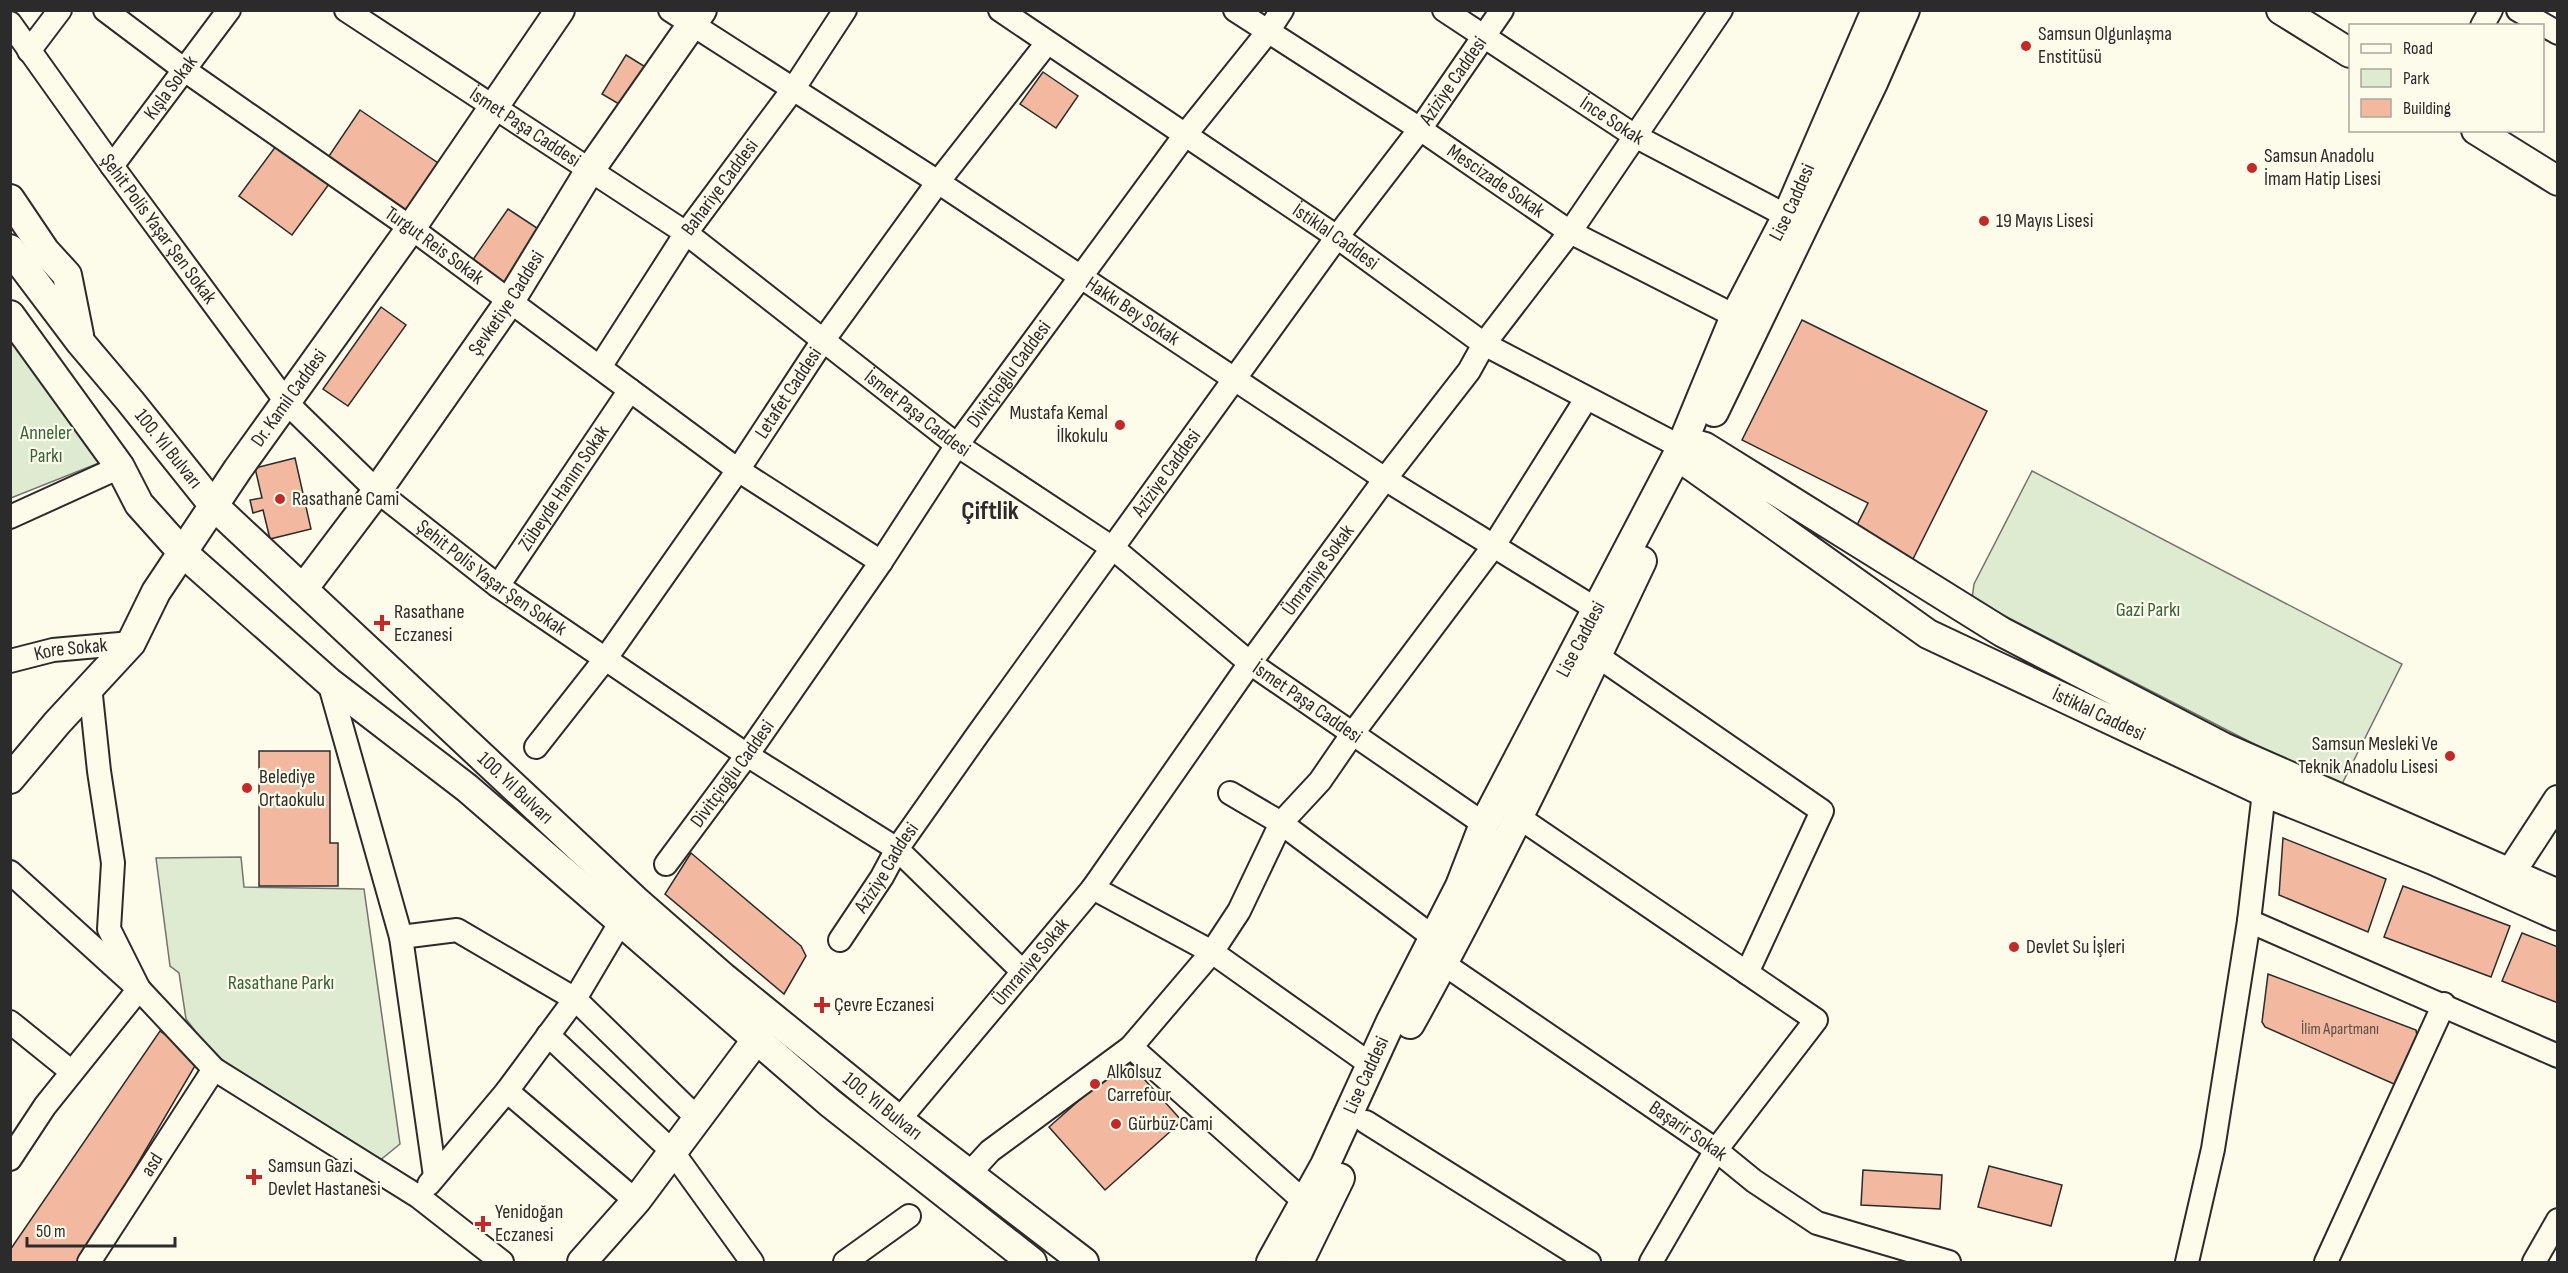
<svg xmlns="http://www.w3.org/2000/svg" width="2568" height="1273" font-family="'Sofia Sans Condensed',sans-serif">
<rect width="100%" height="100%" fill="#fdfbea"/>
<g fill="#deebd1" stroke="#74746e" stroke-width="1.5">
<path d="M10 337 104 461 11 498H10Z"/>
<path d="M2032 471 2402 664 2340 788 1972 599 1974 584Z"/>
<path d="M241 857 244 887 364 889 400 1144 379 1161 215 1057 186 1019 179 973 170 966 156 858Z"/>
</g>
<g fill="#f2b8a0" stroke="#2b2b2b" stroke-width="1.5">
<path d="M626 55 652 71 629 110 602 94Z"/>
<path d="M1043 72 1078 96 1056 128 1020 104Z"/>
<path d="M360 110 441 165 407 214 327 159Z"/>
<path d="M279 142 332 180 292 235 239 196Z"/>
<path d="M508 209 540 230 504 283 472 261Z"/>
<path d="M381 307 406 325 348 406 323 389Z"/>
<path d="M1802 320 1987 411 1913 559 1854 531 1868 503 1742 440Z"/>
<path d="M295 458 311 529 270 539 263 510 253 513 250 500 262 498 255 468Z"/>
<path d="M259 751H330V843H338V886H259Z"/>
<path d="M2283 838 2386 879 2368 932 2279 895Z"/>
<path d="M691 853 801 946 806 956 784 994 665 894Z"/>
<path d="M2403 886 2510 926 2491 977 2384 937Z"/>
<path d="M2522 933 2558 947V1003L2502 981Z"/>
<path d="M2268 974 2416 1030 2417 1036 2394 1084 2265 1027 2262 1022Z"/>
<path d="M160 1031 199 1059 80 1262H10V1250Z"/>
<path d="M1126 1059 1182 1121 1105 1190 1049 1127Z"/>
<path d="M1989 1166 2062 1185 2051 1226 1978 1207Z"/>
<path d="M1863 1170 1942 1175 1940 1209 1861 1205Z"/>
</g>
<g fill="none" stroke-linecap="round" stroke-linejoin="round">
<g stroke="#2b2b2b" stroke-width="26">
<g id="minor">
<path id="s1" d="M105 10 186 71 411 228 738 470 881 562"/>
<path id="s2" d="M346 10 686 233 957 445 1114 549 1250 663 1484 824"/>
<path id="s3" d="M670 10 938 182 1385 479 1596 609"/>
<path id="s4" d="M1000 10 1337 237 1484 344 1681 447"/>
<path id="s5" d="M1235 10 1420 129 1570 232 1735 316"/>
<path id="s6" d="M1444 10 1635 136 1787 216"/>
<path d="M2518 10 2558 33"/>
<path id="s7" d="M10 23 112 166 287 403 377 491 498 586 747 755 897 849 1023 972"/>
<path d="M2482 26 2491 10"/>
<path d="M29 51 60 10"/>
<path id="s8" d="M112 166 229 10"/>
<path id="s9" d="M600 367 686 233 794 88 845 10"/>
<path d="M10 517 120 467"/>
<path id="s10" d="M498 586 630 390"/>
<path d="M1596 655 1822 811 1747 973"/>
<path id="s11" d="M10 661 53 650 131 643"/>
<path d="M329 682 401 937 435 1176"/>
<path id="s12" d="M536 747 606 658 738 470 822 342 938 182 1047 43"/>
<path id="s13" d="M1230 793 1281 823 1433 937 1444 964 1716 1150 1754 1181 1817 1223 1949 1262"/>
<path d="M1517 816 1816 1020 1716 1150 1651 1262"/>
<path id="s14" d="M666 864 747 755 881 562 957 445 1185 135 1267 33 1282 10"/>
<path d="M10 872 139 989 214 1069 419 1197 502 1262"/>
<path d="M1093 888 1212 952 1370 1064"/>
<path d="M2249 921 2558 1056"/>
<path d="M401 937 457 930 575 999 697 1118"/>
<path id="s15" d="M840 940 882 877 897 849 978 734 1337 237 1420 129 1502 10"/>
<path d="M10 1022 72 1072"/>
<path d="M548 1035 672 1151 752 1262"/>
<path d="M1131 1047 1306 1203"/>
<path d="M507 1091 636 1201"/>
<path id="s16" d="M899 1120 1093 888 1250 663 1385 479 1469 371 1484 344 1570 232 1721 10"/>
<path d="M1366 1122 1589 1262"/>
<path d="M10 1159 45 1106 139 989 109 929 113 863 99 771 90 686"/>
<path d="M969 1174 990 1151 1131 1047 1212 952 1239 911 1281 823 1320 781 1353 733 1493 547 1586 399"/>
<path d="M429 1184 507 1091 575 999 620 923"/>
<path id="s17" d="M89 1262 214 1069"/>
<path d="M845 1262 909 1216"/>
<path d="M2187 1262 2213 1149 2249 921 2264 792"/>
<path d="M2326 1262 2444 1004"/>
<path d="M2534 1262 2558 1220"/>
</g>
</g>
<g stroke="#2b2b2b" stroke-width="32">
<g id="major">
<path d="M2281 10 2350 53"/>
<path d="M2476 130 2558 181"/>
<path d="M10 199 45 251 67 275 79 335"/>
<path id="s18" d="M10 249 81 343 130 401 214 506 635 900 723 977 899 1120 1084 1262"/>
<path d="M10 315 120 467 139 504 182 552 329 682 467 788 830 1103 1032 1262"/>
<path d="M1714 412 1873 83 1905 10"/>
<path id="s19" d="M303 589 377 491 510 301 590 170 702 10"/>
<path id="s20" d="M10 779 57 723 131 643 156 592 238 469 411 228 560 10"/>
<path d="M2511 872 2558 800"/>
<path id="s21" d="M2558 894 2223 747 2002 632 1705 447 1698 445 1681 447 1689 464 1928 634 2264 792 2433 860 2558 916"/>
<path d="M1410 1024C1494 873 1568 717 1642 561"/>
<path d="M582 1262 636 1201 757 1039"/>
<path id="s22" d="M1271 1262 1325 1165 1391 1021 1460 886 1484 824 1678 454 1735 316 1787 216 1876 10"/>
<path d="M1299 1262 1340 1178"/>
</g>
</g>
<use href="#minor" stroke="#fdfbea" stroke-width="22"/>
<use href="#major" stroke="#fdfbea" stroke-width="28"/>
</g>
<g fill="#c62828" stroke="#fdfbea" stroke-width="2">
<circle cx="2026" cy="46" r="6"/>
<circle cx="2252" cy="168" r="6"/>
<circle cx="1984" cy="221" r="6"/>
<circle cx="1120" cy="425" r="6"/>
<circle cx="280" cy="499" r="6"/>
<path d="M379 614h6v6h6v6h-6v6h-6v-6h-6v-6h6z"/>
<circle cx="2450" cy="756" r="6"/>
<circle cx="247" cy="788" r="6"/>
<circle cx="2014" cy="947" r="6"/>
<path d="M819 996h6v6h6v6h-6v6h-6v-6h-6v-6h6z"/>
<circle cx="1095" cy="1084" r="6"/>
<circle cx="1116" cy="1124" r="6"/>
<path d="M251 1168h6v6h6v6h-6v6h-6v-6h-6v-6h6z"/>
<path d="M480 1215h6v6h6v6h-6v6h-6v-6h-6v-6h6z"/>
</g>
<g text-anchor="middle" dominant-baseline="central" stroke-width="4.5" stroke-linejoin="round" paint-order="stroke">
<g font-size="16" fill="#5d4e48">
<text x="2340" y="1029">İlim Apartmanı</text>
</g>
<g font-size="20" fill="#2b2b2b" stroke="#fdfbea" text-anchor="start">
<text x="2038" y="34">Samsun Olgunlaşma<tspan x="2038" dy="23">Enstitüsü</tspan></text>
<text x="2264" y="156">Samsun Anadolu<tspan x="2264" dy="23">İmam Hatip Lisesi</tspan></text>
<text x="1996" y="221">19 Mayıs Lisesi</text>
<text x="1108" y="413" text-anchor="end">Mustafa Kemal<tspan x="1108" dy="23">İlkokulu</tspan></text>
<text x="292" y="499">Rasathane Cami</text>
<text x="394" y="612">Rasathane<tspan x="394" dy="23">Eczanesi</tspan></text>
<text x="2438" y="744" text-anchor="end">Samsun Mesleki Ve<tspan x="2438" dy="23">Teknik Anadolu Lisesi</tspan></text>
<text x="259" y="777">Belediye<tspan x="259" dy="23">Ortaokulu</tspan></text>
<text x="2026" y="947">Devlet Su İşleri</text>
<text x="834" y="1005">Çevre Eczanesi</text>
<text x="1107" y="1072">Alkolsuz<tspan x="1107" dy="23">Carrefour</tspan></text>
<text x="1128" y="1124">Gürbüz Cami</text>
<text x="268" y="1166">Samsun Gazi<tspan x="268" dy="23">Devlet Hastanesi</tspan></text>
<text x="495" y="1212">Yenidoğan<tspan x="495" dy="23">Eczanesi</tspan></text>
</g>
<g font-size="20" fill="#2b2b2b" stroke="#fdfbea">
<text stroke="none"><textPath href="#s15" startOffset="1056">Aziziye Caddesi</textPath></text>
<text stroke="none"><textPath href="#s8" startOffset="98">Kışla Sokak</textPath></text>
<text stroke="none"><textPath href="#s6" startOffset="201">İnce Sokak</textPath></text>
<text stroke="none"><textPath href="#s2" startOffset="214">İsmet Paşa Caddesi</textPath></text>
<text stroke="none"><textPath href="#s5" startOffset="312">Mescizade Sokak</textPath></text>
<text stroke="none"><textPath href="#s9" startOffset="216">Bahariye Caddesi</textPath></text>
<text stroke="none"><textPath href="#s22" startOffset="1182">Lise Caddesi</textPath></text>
<text stroke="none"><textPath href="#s7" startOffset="254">Şehit Polis Yaşar Şen Sokak</textPath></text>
<text stroke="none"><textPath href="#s4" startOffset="405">İstiklal Caddesi</textPath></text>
<text stroke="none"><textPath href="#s1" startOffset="405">Turgut Reis Sokak</textPath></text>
<text stroke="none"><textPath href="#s19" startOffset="351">Şevketiye Caddesi</textPath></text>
<text stroke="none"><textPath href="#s3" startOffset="552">Hakkı Bey Sokak</textPath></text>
<text stroke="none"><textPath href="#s14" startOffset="598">Divitçioğlu Caddesi</textPath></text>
<text stroke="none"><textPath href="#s12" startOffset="435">Letafet Caddesi</textPath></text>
<text stroke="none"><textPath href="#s20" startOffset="474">Dr. Kamil Caddesi</textPath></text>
<text stroke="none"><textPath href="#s2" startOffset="700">İsmet Paşa Caddesi</textPath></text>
<text stroke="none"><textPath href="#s18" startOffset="255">100. Yıl Bulvarı</textPath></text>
<text stroke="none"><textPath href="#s15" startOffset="570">Aziziye Caddesi</textPath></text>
<text stroke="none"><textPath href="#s10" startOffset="118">Zübeyde Hanım Sokak</textPath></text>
<text stroke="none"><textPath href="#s16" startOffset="692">Ümraniye Sokak</textPath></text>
<text stroke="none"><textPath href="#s7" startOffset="740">Şehit Polis Yaşar Şen Sokak</textPath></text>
<text stroke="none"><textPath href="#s22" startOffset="696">Lise Caddesi</textPath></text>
<text stroke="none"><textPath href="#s11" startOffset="62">Kore Sokak</textPath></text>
<text stroke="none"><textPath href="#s2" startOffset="1186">İsmet Paşa Caddesi</textPath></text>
<text stroke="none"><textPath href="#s21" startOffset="1490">İstiklal Caddesi</textPath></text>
<text stroke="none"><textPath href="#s14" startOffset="112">Divitçioğlu Caddesi</textPath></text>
<text stroke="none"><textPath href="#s18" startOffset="741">100. Yıl Bulvarı</textPath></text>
<text stroke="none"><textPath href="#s15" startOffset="86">Aziziye Caddesi</textPath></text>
<text stroke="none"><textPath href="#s16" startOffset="206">Ümraniye Sokak</textPath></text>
<text stroke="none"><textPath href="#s22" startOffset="210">Lise Caddesi</textPath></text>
<text stroke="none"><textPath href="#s18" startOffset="1227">100. Yıl Bulvarı</textPath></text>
<text stroke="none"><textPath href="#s13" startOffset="574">Başarir Sokak</textPath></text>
<text stroke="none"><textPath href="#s17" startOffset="116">asd</textPath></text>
</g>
<g font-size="20" fill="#34623c" stroke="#fdfbea">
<text x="46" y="433">Anneler<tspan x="46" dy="23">Parkı</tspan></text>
<text x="2148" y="610">Gazi Parkı</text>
<text x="281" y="983">Rasathane Parkı</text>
</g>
<g font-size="26" font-weight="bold" fill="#2b2b2b" stroke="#fdfbea">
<text x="990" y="511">Çiftlik</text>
</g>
</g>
<rect width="2568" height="1273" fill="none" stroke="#2b2b2b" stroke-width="24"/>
<rect x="2349" y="24" width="195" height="108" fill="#fdfbea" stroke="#a9a89e" stroke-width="1.5"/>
<rect x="2361" y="44" width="30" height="9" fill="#fdfbea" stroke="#a9a89e" stroke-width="1.5"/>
<text x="2403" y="54" font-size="18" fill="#2b2b2b">Road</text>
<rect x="2361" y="69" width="30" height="18" fill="#deebd1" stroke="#a9a89e" stroke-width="1.5"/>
<text x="2403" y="84" font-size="18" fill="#2b2b2b">Park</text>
<rect x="2361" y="99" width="30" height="18" fill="#f2b8a0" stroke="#a9a89e" stroke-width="1.5"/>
<text x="2403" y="114" font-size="18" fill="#2b2b2b">Building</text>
<path d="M27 1237v9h148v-9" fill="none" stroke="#2b2b2b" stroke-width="3"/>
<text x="36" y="1237" font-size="18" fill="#2b2b2b" stroke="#fdfbea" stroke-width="4.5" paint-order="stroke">50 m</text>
</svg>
